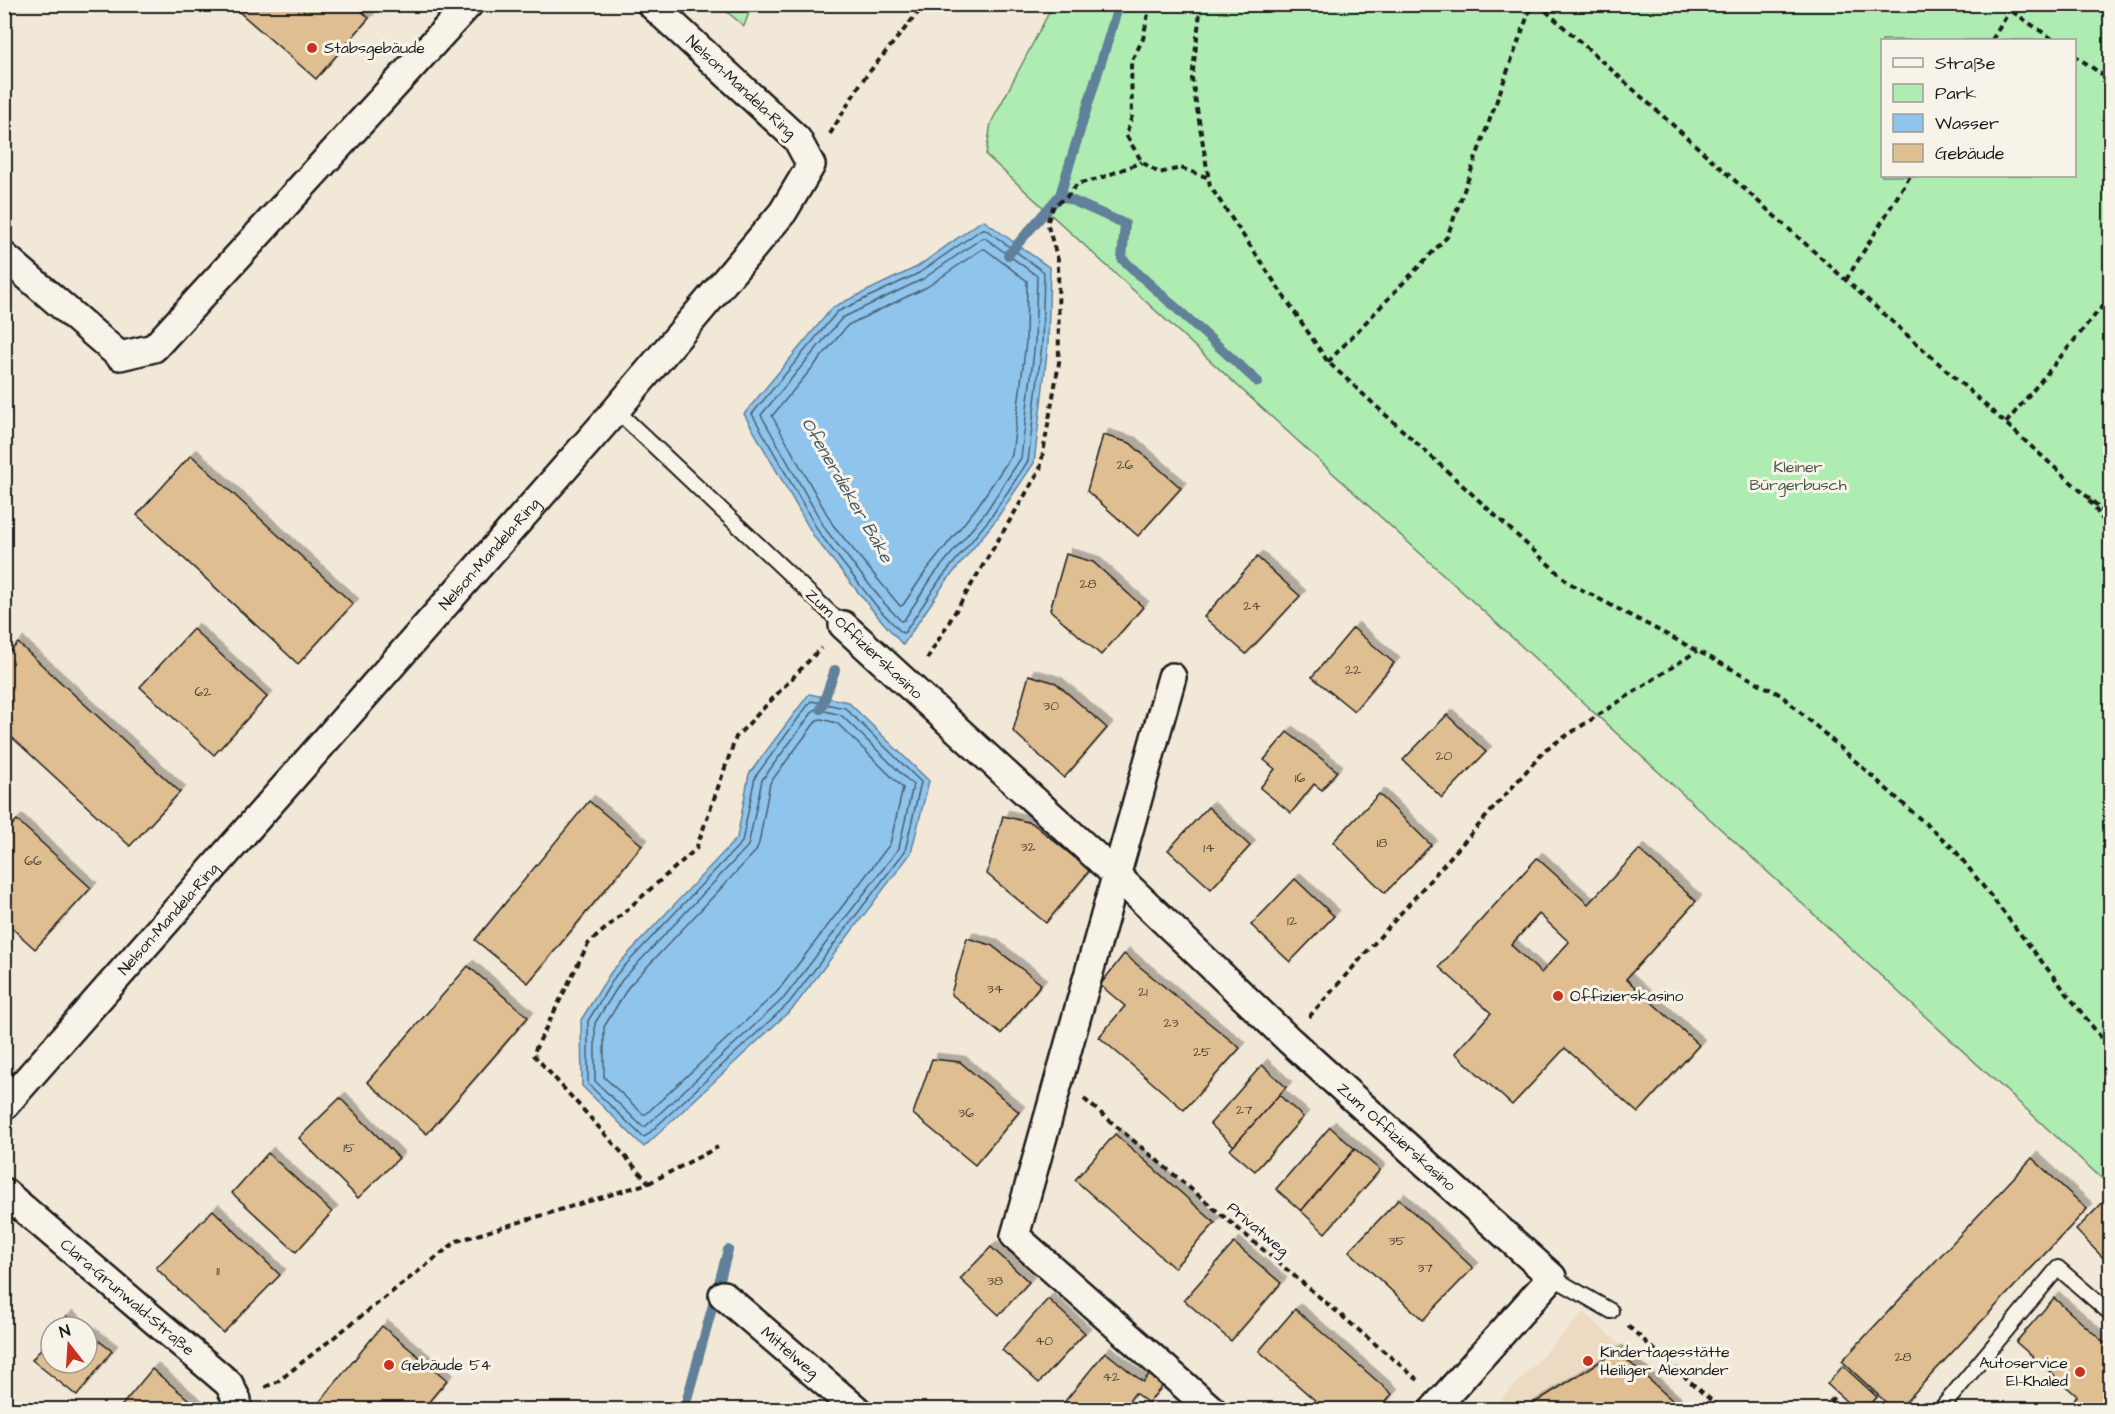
<svg xmlns="http://www.w3.org/2000/svg" width="2115" height="1414" font-family="'Architects Daughter',sans-serif">
<defs>
<filter id="shadow"><feDropShadow dx="5.5" dy="-5.5" stdDeviation="0" flood-color="#0004"/></filter>
</defs>
<rect width="100%" height="100%" fill="#f2e8d7"/>
<filter id="ink" filterUnits="userSpaceOnUse"><feTurbulence type="fractalNoise" baseFrequency=".0167" numOctaves="2"/><feDisplacementMap in="SourceGraphic" scale="12" xChannelSelector="R" yChannelSelector="G"/><feConvolveMatrix kernelMatrix="1 2 1 2 8 2 1 2 1" color-interpolation-filters="sRGB"/></filter>
<g filter="url(#ink)">
<path fill="#ecdbc2" d="M1584 1312 1692 1409 1491 1410Z"/>
<g fill="#aeecb2" stroke="#658467" stroke-width="1.5" fill-rule="evenodd">
<path d="M719 5H752L744 26Z"/>
<path d="M1053 5H2110V1186L986 155 991 123ZM1882 40H2074V176H1882Z"/>
</g>
<g fill="#8fc4ec" stroke="#618199" stroke-width="1.5">
<path d="M983 220 1050 268 1048 344 1034 463 995 521 944 584 903 645 874 612 815 538 744 414 833 307 917 267Z"/>
<path d="M809 694 848 702 929 781 911 853 794 1007 644 1147 582 1086 581 1020 611 972 737 838 749 774Z"/>
</g>
<g fill="none" stroke-linecap="round" stroke-linejoin="round">
<g stroke="#4a5f6f" stroke-width="1.5">
<path d="M982 229H985L1044 272 1042 344 1028 461 991 517 939 581 905 632 902 633 878 608 820 534 752 414 837 312 919 273Z"/>
<path d="M982 238H985L1037 276 1035 343 1021 458 985 513 933 576 904 620 901 621 884 603 826 530 761 415 842 318 923 279Z"/>
<path d="M982 249H985L1027 281 1026 342 1012 455 977 507 926 571 903 605 900 606 833 525 772 416 848 325 927 287Z"/>
<path d="M811 701 845 708 921 782 905 851 789 1003 646 1136 643 1137 588 1084V1021L616 975 742 842 755 777Z"/>
<path d="M817 709 841 715 913 785 899 848 784 998 646 1126 643 1127 595 1081V1023L622 980 748 846 762 780 814 710Z"/>
<path d="M821 719 837 723 903 788 890 844 777 992 646 1114H643L604 1077V1027L629 986 756 851 759 843 770 783 817 720Z"/>
</g>
<g stroke="#618199" stroke-width="10">
<path d="M1060 195 1125 224 1122 259 1258 382"/>
<path d="M1008 255 1060 195 1119 4"/>
<path d="M821 709 835 670"/>
<path d="M684 1410 728 1250"/>
</g>
</g>
<g fill="#dfbe91" stroke="#1c1c1c" stroke-width="1.5" fill-rule="evenodd" filter="url(#shadow)">
<path d="M230 4H354L369 18 316 79Z"/>
<path d="M1103 435 1130 443 1181 488 1138 536 1087 491Z"/>
<path d="M191 455 353 604 298 664 137 515Z"/>
<path d="M1066 554 1093 562 1143 607 1101 655 1050 610Z"/>
<path d="M1257 557 1300 596 1246 654 1204 617Z"/>
<path d="M1353 628 1394 663 1354 711 1312 677Z"/>
<path d="M193 629 267 697 214 755 140 687Z"/>
<path d="M18 643 180 792 130 846 4 730V658Z"/>
<path d="M1029 675 1056 683 1107 728 1064 778 1013 731Z"/>
<path d="M1447 715 1486 752 1442 798 1403 760Z"/>
<path d="M1287 732 1337 771 1322 790 1314 784 1291 813 1260 788 1275 769 1264 760Z"/>
<path d="M1379 794 1431 845 1385 893 1333 842Z"/>
<path d="M589 801 642 845 528 983 475 940Z"/>
<path d="M1208 807 1250 846 1211 889 1168 850Z"/>
<path d="M1003 816 1032 823 1090 870 1046 923 987 874Z"/>
<path d="M17 820 91 888 35 949 4 921V833Z"/>
<path d="M1639 850 1696 901 1626 979 1699 1045 1638 1113 1565 1048 1512 1105 1455 1053 1491 1013 1439 967 1537 858 1588 904ZM1539 914 1569 942 1541 973 1511 945Z"/>
<path d="M1295 879 1334 916 1290 962 1251 925Z"/>
<path d="M967 938 991 945 1041 984 1001 1034 951 994Z"/>
<path d="M1124 954 1240 1048 1184 1110 1099 1037 1125 1006 1100 985Z"/>
<path d="M468 966 528 1017 427 1134 367 1082Z"/>
<path d="M932 1059 960 1062 1019 1112 975 1165 913 1114Z"/>
<path d="M1262 1065 1286 1087 1234 1146 1210 1124Z"/>
<path d="M1279 1095 1303 1117 1255 1171 1230 1150Z"/>
<path d="M340 1098 399 1158 358 1198 299 1138Z"/>
<path d="M1330 1127 1355 1149 1301 1211 1276 1189Z"/>
<path d="M1115 1134 1215 1223 1174 1268 1075 1180Z"/>
<path d="M1355 1149 1380 1170 1325 1233 1301 1211Z"/>
<path d="M268 1153 332 1212 296 1252 232 1193Z"/>
<path d="M2032 1158 2087 1209 1898 1410H1894L1842 1361Z"/>
<path d="M2110 1195V1265L2076 1230Z"/>
<path d="M1399 1199 1473 1268 1423 1320 1349 1251Z"/>
<path d="M213 1210 280 1275 223 1333 156 1268Z"/>
<path d="M1234 1243 1281 1283 1231 1341 1184 1300Z"/>
<path d="M991 1247 1029 1282 999 1315 960 1279Z"/>
<path d="M2054 1298 2110 1348V1410H2065L2077 1396 2016 1342Z"/>
<path d="M1048 1299 1085 1333 1039 1383 1002 1350Z"/>
<path d="M1295 1309 1392 1394 1379 1410H1326L1259 1351Z"/>
<path d="M67 1316 81 1327H58Z"/>
<path d="M382 1326 447 1380 422 1410H313Z"/>
<path d="M87 1332 112 1351 77 1396 32 1360 51 1336V1363H87Z"/>
<path d="M1617 1351 1683 1410H1523Z"/>
<path d="M1105 1352 1143 1382 1151 1372 1165 1383 1148 1403 1135 1393 1122 1410H1067L1062 1405Z"/>
<path d="M1843 1366 1877 1397 1866 1410H1856L1827 1384Z"/>
<path d="M152 1369 200 1409V1410H118Z"/>
</g>
<g fill="none" stroke-linecap="round" stroke-linejoin="round">
<g stroke="#1c1c1c" stroke-width="18">
<g id="service">
<path d="M616 410 843 625"/>
<path d="M1552 1277 1611 1311"/>
<path d="M1940 1410 2058 1268 2110 1313"/>
</g>
</g>
<g stroke="#1c1c1c" stroke-width="32">
<g id="minor">
<path d="M4 256 120 356 154 348 469 4"/>
<path id="s1" d="M843 625 1115 874 1289 1040 1552 1277 1433 1410"/>
<path d="M1172 677 1015 1236 1212 1410"/>
<path id="s2" d="M4 1106 616 410 783 212 811 165 797 139 651 4"/>
<path id="s3" d="M4 1192 229 1384 237 1400 235 1410"/>
<path id="s4" d="M723 1295 857 1410"/>
</g>
</g>
<g stroke="#1c1c1c" stroke-width="4" stroke-dasharray="6 4.5" stroke-linecap="butt">
<path d="M1150 4 1143 39 1131 62 1132 116 1126 135 1142 162 1159 173 1181 168 1209 178"/>
<path d="M1201 4 1192 79 1210 186 1328 362 1569 583 1781 695 1954 849 2110 1049"/>
<path d="M1538 4 2110 517"/>
<path d="M2005 4 2010 10 2054 40"/>
<path d="M1992 40 2010 10"/>
<path d="M2074 55 2110 80"/>
<path d="M830 134 862 81 925 4"/>
<path d="M1846 280 1910 176"/>
<path d="M1328 362 1447 237 1532 4"/>
<path d="M2006 423 2110 297"/>
<path d="M2089 500 2110 530"/>
<path d="M927 659 1040 470 1059 363 1058 260 1047 223 1054 205 1066 198 1077 184 1098 179 1142 162"/>
<path d="M1309 1017 1546 749 1697 651"/>
<path d="M1084 1099 1418 1380"/>
<path d="M649 1183 718 1147"/>
<path d="M1628 1326 1722 1410"/>
<path d="M265 1387 277 1382 457 1241 649 1183 533 1054 588 944 696 849 736 737 821 648"/>
<path d="M1823 1410 1835 1396"/>
</g>
<use href="#service" stroke="#f7f3e8" stroke-width="14"/>
<use href="#minor" stroke="#f7f3e8" stroke-width="27"/>
</g>
</g>
<g fill="#c8321e" stroke="#f7f3e8" stroke-width="2">
<circle cx="312" cy="48" r="6"/>
<circle cx="1558" cy="996" r="6"/>
<circle cx="1588" cy="1361" r="6"/>
<circle cx="389" cy="1365" r="6"/>
<circle cx="2080" cy="1372" r="6"/>
</g>
<g text-anchor="middle" dominant-baseline="central" stroke-width="6" stroke-linejoin="round" paint-order="stroke">
<g font-size="14" fill="#4d4439">
<text x="1125" y="465">26</text>
<text x="1088" y="584">28</text>
<text x="1252" y="606">24</text>
<text x="1353" y="670">22</text>
<text x="203" y="692">62</text>
<text x="1051" y="706">30</text>
<text x="1444" y="756">20</text>
<text x="1300" y="778">16</text>
<text x="1382" y="843">18</text>
<text x="1028" y="847">32</text>
<text x="1209" y="848">14</text>
<text x="33" y="861">66</text>
<text x="1292" y="921">12</text>
<text x="995" y="989">34</text>
<text x="1143" y="992">21</text>
<text x="1171" y="1023">23</text>
<text x="1202" y="1052">25</text>
<text x="1244" y="1110">27</text>
<text x="966" y="1113">36</text>
<text x="349" y="1148">15</text>
<text x="1397" y="1241">35</text>
<text x="1425" y="1268">37</text>
<text x="218" y="1271">11</text>
<text x="995" y="1281">38</text>
<text x="1044" y="1341">40</text>
<text x="1903" y="1357">28</text>
<text x="1111" y="1377">42</text>
</g>
<g font-size="16" fill="#1c1c1c" stroke="#f7f3e8" text-anchor="start">
<text x="324" y="48">Stabsgebäude</text>
<text x="1570" y="996">Offizierskasino</text>
<text x="1600" y="1352">Kindertagesstätte<tspan x="1600" dy="18">Heiliger Alexander</tspan></text>
<text x="2068" y="1363" text-anchor="end">Autoservice<tspan x="2068" dy="18">El-Khaled</tspan></text>
<text x="401" y="1365">Gebäude 54</text>
</g>
<g font-size="16" fill="#1c1c1c" stroke="#f7f3e8">
<text transform="translate(741 87) rotate(43)">Nelson-Mandela-Ring</text>
<text stroke="none"><textPath href="#s2" startOffset="735">Nelson-Mandela-Ring</textPath></text>
<text transform="translate(864 644) rotate(43)">Zum Offizierskasino</text>
<text stroke="none"><textPath href="#s2" startOffset="249">Nelson-Mandela-Ring</textPath></text>
<text stroke="none"><textPath href="#s1" startOffset="754">Zum Offizierskasino</textPath></text>
<text transform="translate(1258 1229) rotate(40)">Privatweg</text>
<text stroke="none"><textPath href="#s3" startOffset="162">Clara-Grunwald-Straße</textPath></text>
<text stroke="none"><textPath href="#s4" startOffset="88">Mittelweg</textPath></text>
</g>
<g font-size="16" fill="#485a49" stroke="#f7f3e8">
<text x="1798" y="467">Kleiner<tspan x="1798" dy="18">Bürgerbusch</tspan></text>
</g>
<g font-size="18" font-style="italic" fill="#445765" stroke="#f7f3e8">
<text transform="translate(847 490) rotate(60)">Ofenerdieker Bäke</text>
</g>
</g>
<rect width="2115" height="1414" fill="none" stroke="#f7f3e8" stroke-width="24"/>
<rect x="12" y="12" width="2091" height="1390" fill="none" stroke="#1c1c1c" stroke-width="2" filter="url(#ink)"/>
<rect x="1881" y="39" width="195" height="138" fill="#f7f3e8" stroke="#9f9d96" stroke-width="1.5"/>
<rect x="1893" y="58" width="30" height="9" fill="#f7f3e8" stroke="#9f9d96" stroke-width="1.5"/>
<text x="1935" y="69" font-size="18" fill="#1c1c1c">Straße</text>
<rect x="1893" y="84" width="30" height="18" fill="#aeecb2" stroke="#9f9d96" stroke-width="1.5"/>
<text x="1935" y="99" font-size="18" fill="#1c1c1c">Park</text>
<rect x="1893" y="114" width="30" height="18" fill="#8fc4ec" stroke="#9f9d96" stroke-width="1.5"/>
<text x="1935" y="129" font-size="18" fill="#1c1c1c">Wasser</text>
<rect x="1893" y="144" width="30" height="18" fill="#dfbe91" stroke="#9f9d96" stroke-width="1.5"/>
<text x="1935" y="159" font-size="18" fill="#1c1c1c">Gebäude</text>
<g transform="translate(69 1345) rotate(343)"><circle r="28" fill="#f7f3e8" stroke="#9f9d96" stroke-width="1.5"/>
<path d="M0-4.5L10 22L0 15L-10 22Z" fill="#c8321e"/>
<text y="-9" font-size="16" font-weight="bold" text-anchor="middle" fill="#1c1c1c">N</text>
</g>
</svg>
